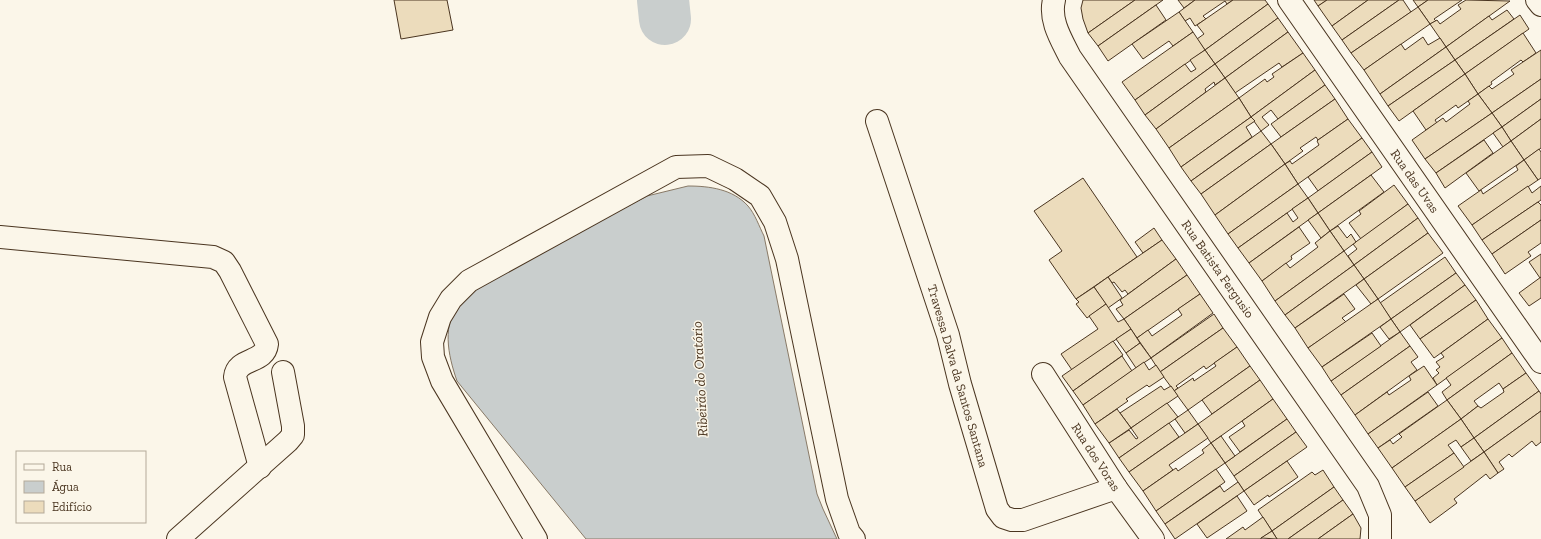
<svg xmlns="http://www.w3.org/2000/svg" width="1541" height="539" font-family="'Zilla Slab',serif">
<rect width="100%" height="100%" fill="#fbf6e9"/>
<path fill="#c9cecd" stroke="#887966" d="M688 186C709 186 733 189 748 206 755 214 759 226 764 236L817 494 823 509 837 539H586L457 381C448 355 441 324 461 300 465 296 471 292 475 287L647 196Z"/>
<g fill="none" stroke-linecap="round" stroke-linejoin="round">
<path stroke="#c9cecd" stroke-width="52" d="M663 0 665 19"/>
</g>
<g fill="#ecdcbc" stroke="#4a3520">
<path d="M394 0H447L453 30 401 39Z"/>
<path d="M1083 0H1135L1088 33 1083 19 1081 8Z"/>
<path d="M1135 0H1163L1098 46 1088 33Z"/>
<path d="M1178 0H1195L1184 8Z"/>
<path d="M1195 0H1233L1227 4 1225 1 1203 16 1206 19 1195 26 1190 18 1185 21 1179 12Z"/>
<path d="M1233 0H1265L1268 4 1205 50 1197 39 1204 34 1197 25Z"/>
<path d="M1314 0H1327L1318 6Z"/>
<path d="M1327 0H1368L1332 26 1318 6Z"/>
<path d="M1368 0H1399L1342 40 1332 26Z"/>
<path d="M1399 0H1403L1411 12 1351 53 1342 40Z"/>
<path d="M1413 0H1428L1418 7Z"/>
<path d="M1428 0H1462L1434 19 1436 21 1430 24 1418 7Z"/>
<path d="M1466 0 1510 1 1446 47 1430 24 1437 20 1440 24 1461 9 1458 5Z"/>
<path d="M1268 4 1278 18 1215 64 1205 50Z"/>
<path d="M1156 5 1166 20 1108 61 1098 46Z"/>
<path d="M1418 7 1430 24 1364 70 1351 53Z"/>
<path d="M1507 10 1514 19 1455 60 1446 47 1489 16 1492 20Z"/>
<path d="M1179 12 1193 32 1173 46 1169 41 1143 59 1132 44Z"/>
<path d="M1520 15 1529 29 1465 74 1455 60Z"/>
<path d="M1278 18 1288 32 1225 78 1215 64Z"/>
<path d="M1193 32 1205 50 1135 100 1122 82Z"/>
<path d="M1288 32 1303 53 1282 67 1279 63 1235 93 1225 78Z"/>
<path d="M1523 33 1536 53 1523 62 1521 60 1491 82 1492 84 1478 94 1465 74Z"/>
<path d="M1423 37 1428 45 1440 38 1446 47 1380 94 1364 70 1401 44 1405 50Z"/>
<path d="M1446 47 1455 60 1388 106 1380 94Z"/>
<path d="M1205 50 1215 64 1145 115 1135 100 1185 64 1191 72 1196 69 1190 60Z"/>
<path d="M1541 50V79L1492 113 1478 94 1489 86 1492 89 1514 74 1511 70Z"/>
<path d="M1303 53 1315 70 1251 117 1239 98 1265 79 1267 82 1274 77 1272 74Z"/>
<path d="M1455 60 1465 74 1399 121 1388 106Z"/>
<path d="M1215 64 1225 78 1215 85 1214 82 1205 89 1206 92 1156 129 1145 115Z"/>
<path d="M1315 70 1325 85 1278 119 1271 110 1262 117 1269 125 1261 131 1251 117Z"/>
<path d="M1465 74 1478 94 1458 108 1456 105 1435 120 1437 123 1426 130 1413 111Z"/>
<path d="M1225 78 1239 98 1169 148 1156 129Z"/>
<path d="M1541 79V99L1502 127 1492 113Z"/>
<path d="M1325 85 1335 99 1281 137 1271 124Z"/>
<path d="M1478 94 1492 113 1425 159 1412 140 1443 118 1446 122 1470 104 1468 101Z"/>
<path d="M1239 98 1251 117 1181 167 1169 148Z"/>
<path d="M1335 99 1348 119 1318 140 1316 137 1300 148 1303 151 1285 164 1271 144Z"/>
<path d="M1541 99V119L1511 141 1502 127Z"/>
<path d="M1492 113 1502 127 1436 173 1425 159Z"/>
<path d="M1251 117 1255 121 1246 127 1252 137 1191 181 1181 167Z"/>
<path d="M1348 119 1362 138 1298 184 1285 164 1290 161 1292 164 1319 145 1317 141 1318 140Z"/>
<path d="M1541 119V148L1524 160 1511 141Z"/>
<path d="M1502 127 1511 141 1503 147 1493 133Z"/>
<path d="M1261 131 1271 144 1201 194 1191 181Z"/>
<path d="M1362 138 1372 152 1318 191 1308 177Z"/>
<path d="M1484 140 1493 153 1445 188 1436 173Z"/>
<path d="M1511 141 1524 160 1479 191 1466 173Z"/>
<path d="M1271 144 1285 164 1215 215 1201 194Z"/>
<path d="M1539 149 1541 152V178L1538 180 1524 160Z"/>
<path d="M1372 152 1382 167 1318 213 1308 198Z"/>
<path d="M1524 160 1538 180 1472 225 1458 206 1481 190 1483 194 1518 170 1516 166Z"/>
<path d="M1285 164 1298 184 1228 234 1215 215Z"/>
<path d="M1371 175 1384 192 1330 231 1318 213Z"/>
<path d="M1083 178 1137 257 1076 299 1049 260 1062 251 1034 211Z"/>
<path d="M1298 184 1308 198 1238 248 1228 234Z"/>
<path d="M1394 185 1408 204 1361 239 1349 223 1361 214 1359 211Z"/>
<path d="M1528 186 1532 193 1541 186V200L1482 240 1472 225Z"/>
<path d="M1308 198 1318 213 1249 263 1238 248 1287 213 1293 222 1298 218 1292 209Z"/>
<path d="M1538 202 1541 205V220L1492 254 1482 240Z"/>
<path d="M1408 204 1418 218 1354 265 1348 256 1357 249 1353 244Z"/>
<path d="M1318 213 1330 231 1321 238 1308 220Z"/>
<path d="M1418 218 1428 233 1364 279 1354 265Z"/>
<path d="M1541 220V243L1528 252 1531 256 1505 274 1492 254Z"/>
<path d="M1338 226 1347 238 1351 234 1356 242 1344 251 1330 231Z"/>
<path d="M1299 227 1310 243 1291 256 1292 259 1262 281 1249 263Z"/>
<path d="M1154 228 1162 240 1143 253 1135 242Z"/>
<path d="M1330 231 1344 251 1275 301 1262 281 1286 263 1290 268 1318 247 1315 243Z"/>
<path d="M1428 233 1443 253 1378 299 1364 279Z"/>
<path d="M1162 240 1176 259 1128 294 1125 290 1122 292 1114 282 1112 283 1108 277Z"/>
<path d="M1344 251 1354 265 1285 315 1275 301Z"/>
<path d="M1541 254V277L1540 278 1529 262Z"/>
<path d="M1445 257 1456 273 1391 319 1380 303Z"/>
<path d="M1176 259 1187 275 1124 319 1116 309 1123 305 1120 300Z"/>
<path d="M1354 265 1364 279 1295 328 1285 315Z"/>
<path d="M1456 273 1465 285 1400 332 1391 319Z"/>
<path d="M1187 275 1200 294 1137 338 1124 319Z"/>
<path d="M1108 277 1122 298 1108 308 1094 287Z"/>
<path d="M1541 277V298L1529 306 1519 293Z"/>
<path d="M1364 279 1378 299 1371 304 1356 285Z"/>
<path d="M1465 285 1476 300 1420 339 1410 325Z"/>
<path d="M1094 287 1106 304 1087 318 1076 304 1079 302 1076 299Z"/>
<path d="M1200 294 1213 313 1151 358 1137 338 1148 330 1152 336 1182 315 1178 309Z"/>
<path d="M1344 294 1355 309 1342 318 1346 322 1308 348 1295 328Z"/>
<path d="M1378 299 1391 319 1322 367 1308 348Z"/>
<path d="M1476 300 1488 319 1434 358 1420 339Z"/>
<path d="M1106 304 1118 322 1124 319 1131 329 1072 370 1061 354 1098 329 1089 316Z"/>
<path d="M1214 314 1223 328 1160 372 1151 358Z"/>
<path d="M1391 319 1400 332 1389 339 1380 327Z"/>
<path d="M1488 319 1502 338 1437 385 1433 378 1439 373 1436 370 1440 367 1436 362 1444 357 1441 353Z"/>
<path d="M1223 328 1237 347 1206 369 1204 366 1176 386 1178 388 1174 391 1160 372Z"/>
<path d="M1131 329 1140 343 1126 353 1116 339Z"/>
<path d="M1400 332 1410 346 1341 395 1331 381Z"/>
<path d="M1372 333 1381 346 1331 381 1322 367Z"/>
<path d="M1502 338 1512 353 1447 400 1442 392 1451 385 1446 378Z"/>
<path d="M1113 341 1123 355 1073 391 1062 376Z"/>
<path d="M1140 343 1151 358 1136 368 1126 353Z"/>
<path d="M1410 346 1418 357 1411 362 1417 370 1355 415 1341 395Z"/>
<path d="M1237 347 1250 366 1188 410 1174 391 1193 378 1194 381 1216 366 1214 363Z"/>
<path d="M1512 353 1526 373 1503 389 1499 383 1474 401 1478 406 1461 419 1447 400Z"/>
<path d="M1122 356 1132 371 1083 405 1073 391Z"/>
<path d="M1144 362 1149 370 1156 365 1164 377 1149 387 1147 385 1126 399 1128 401 1095 424 1083 405Z"/>
<path d="M1250 366 1260 380 1212 414 1202 400Z"/>
<path d="M1424 366 1437 385 1368 434 1355 415 1387 392 1389 395 1411 380 1409 376Z"/>
<path d="M1526 373 1539 391 1474 438 1461 419 1478 406 1481 408 1504 392 1503 389Z"/>
<path d="M1260 380 1273 399 1211 443 1198 424Z"/>
<path d="M1161 386 1164 390 1171 386 1178 396 1131 428 1120 413Z"/>
<path d="M1539 391 1541 394V411L1484 452 1474 438Z"/>
<path d="M1428 392 1438 406 1378 448 1368 434Z"/>
<path d="M1273 399 1287 419 1240 452 1229 437 1245 426 1242 421Z"/>
<path d="M1447 400 1461 419 1392 468 1378 448 1390 440 1393 444 1402 437 1399 434Z"/>
<path d="M1167 403 1178 417 1119 458 1109 443 1129 430 1136 439 1138 438 1131 428Z"/>
<path d="M1117 409 1131 428 1109 443 1095 424Z"/>
<path d="M1188 410 1198 424 1185 433 1175 419Z"/>
<path d="M1541 411V442L1536 446 1532 441 1512 457 1509 454 1499 462 1504 469 1498 473 1484 452Z"/>
<path d="M1287 419 1296 432 1234 476 1225 463Z"/>
<path d="M1461 419 1474 438 1461 447 1456 440 1448 445 1454 453 1405 487 1392 468Z"/>
<path d="M1169 423 1179 437 1129 472 1119 458Z"/>
<path d="M1198 424 1208 438 1169 465 1173 470 1143 491 1129 472Z"/>
<path d="M1296 432 1307 447 1244 491 1234 476Z"/>
<path d="M1221 436 1235 456 1225 463 1211 443Z"/>
<path d="M1474 438 1484 452 1471 461 1461 447Z"/>
<path d="M1211 443 1225 463 1156 511 1143 491 1176 468 1178 471 1204 453 1202 450Z"/>
<path d="M1484 452 1498 473 1490 479 1486 474 1454 499 1457 503 1430 523 1415 501Z"/>
<path d="M1454 453 1464 467 1415 501 1405 487Z"/>
<path d="M1287 461 1298 477 1269 497 1268 495 1254 505 1244 491Z"/>
<path d="M1216 469 1225 482 1165 524 1156 511Z"/>
<path d="M1323 470 1334 487 1272 531 1258 510 1312 472 1315 475Z"/>
<path d="M1238 482 1244 491 1175 539 1165 524 1220 486 1224 492Z"/>
<path d="M1334 487 1343 500 1288 539H1277L1272 531Z"/>
<path d="M1237 496 1247 511 1207 538 1197 524Z"/>
<path d="M1343 500 1353 514 1318 539H1288Z"/>
<path d="M1353 514 1361 528 1360 539H1318Z"/>
<path d="M1263 517 1272 531 1260 539H1226L1243 527 1245 530Z"/>
<path d="M1272 531 1277 539 1261 538Z"/>
</g>
<g fill="none" stroke-linecap="round" stroke-linejoin="round">
<g stroke="#4a3520" stroke-width="24">
<g id="minor">
<path d="M1054 0C1049 20 1061 39 1070 57L1368 486 1380 515V539"/>
<path d="M1289 0 1541 362"/>
<path d="M1537 0 1541 5"/>
<path d="M877 121 948 335 960 384 997 509 1003 517 1012 520H1023L1116 488"/>
<path d="M0 237 213 257 224 262 230 271 267 344C265 364 237 357 235 377L260 467"/>
<path d="M1043 374 1116 488 1153 539"/>
<path d="M178 539 288 441 293 435V426L283 372"/>
<path d="M536 539 442 381 433 357 432 342 440 317 451 299 469 281 676 167 708 166 735 179 760 196 775 222 787 259 837 499 849 533 854 539"/>
</g>
</g>
<use href="#minor" stroke="#fbf6e9" stroke-width="22"/>
</g>
<g text-anchor="middle" dominant-baseline="central" stroke-width="3" stroke-linejoin="round" paint-order="stroke">
<g font-size="13" fill="#4a3520" stroke="#fbf6e9">
<text transform="translate(1415 181) rotate(55)">Rua das Uvas</text>
<text transform="translate(1218 269) rotate(55)">Rua Batista Fergusio</text>
<text transform="translate(958 376) rotate(74)">Travessa Dalva da Santos Santana</text>
<text transform="translate(1096 457) rotate(57)">Rua dos Voras</text>
</g>
<g font-size="14" font-style="italic" fill="#4a3520" stroke="#fbf6e9">
<text transform="translate(700 379) rotate(-93)">Ribeirão do Oratório</text>
</g>
</g>
<rect x="16" y="451" width="130" height="72" fill="#fbf6e9" stroke="#b4a999"/>
<rect x="24" y="464" width="20" height="6" fill="#fbf6e9" stroke="#b4a999"/>
<text x="52" y="471" font-size="12" fill="#4a3520">Rua</text>
<rect x="24" y="481" width="20" height="12" fill="#c9cecd" stroke="#b4a999"/>
<text x="52" y="491" font-size="12" fill="#4a3520">Água</text>
<rect x="24" y="501" width="20" height="12" fill="#ecdcbc" stroke="#b4a999"/>
<text x="52" y="511" font-size="12" fill="#4a3520">Edifício</text>
</svg>
